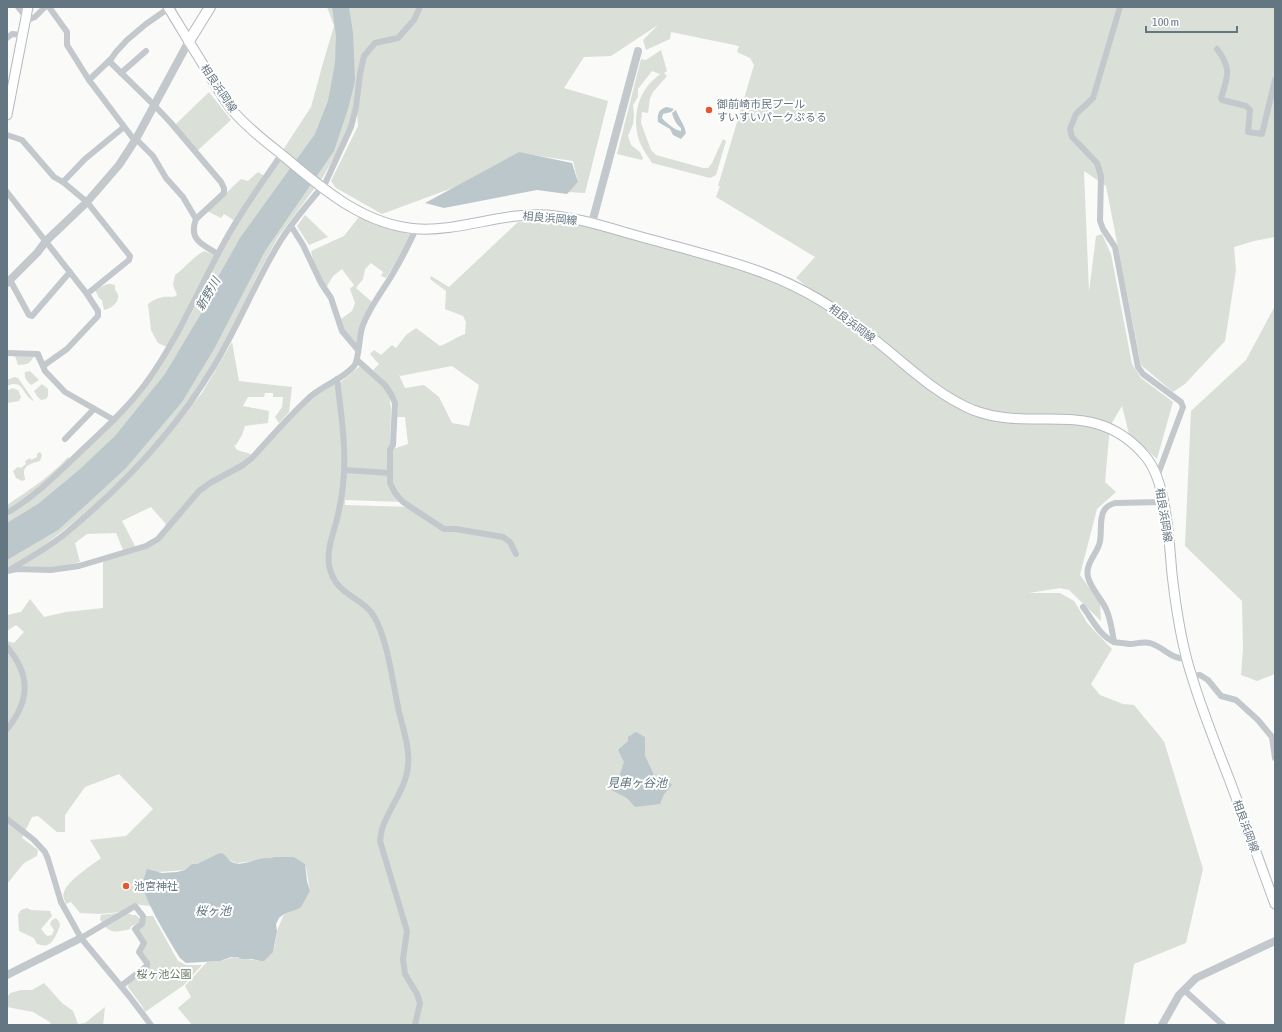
<svg xmlns="http://www.w3.org/2000/svg" width="1282" height="1032" font-family="'Asap Condensed','Noto Sans JP',sans-serif">
<rect width="100%" height="100%" fill="#fafaf8"/>
<g fill="#dadfd7" fill-rule="evenodd">
<path d="M327 7H1275V237L1254 241 1234 247 1236 270 1225 341 1185 384 1173 392 1141 365 1106 186 1084 171 1089 292 1096 236 1102 234 1111 254 1132 364 1141 378 1173 402 1157 459 1129 434 1122 406 1110 426 1105 482 1116 492 1097 509 1080 575 1100 603 1101 621 1069 590 1060 588 1029 593H1060L1074 601 1088 624 1112 649 1091 684 1100 695 1123 704 1134 705 1163 740H1161L1164 741 1203 869 1186 943 1134 964 1124 1025H192L178 1008 191 997 185 986 207 962 220 961 234 957 261 961 274 949 277 931 284 914 296 910 310 891 306 867 294 857 236 863 217 854 185 870 145 873 143 885 151 906 133 904 120 912 100 914 80 913 71 902 66 904C65 900 62 896 64 892 67 881 92 865 101 858L90 840 126 836 153 809 119 774 85 787 65 815V832H57L38 816 32 817 22 838 38 850 37 856 24 863 7 884V641L14 643 24 632 16 625 7 631V615L21 612 30 599 44 617 66 612 103 608V562L124 552 116 533 87 534 75 543 80 562 54 568 19 566 63 536 101 501 42 547 7 570V517L26 504 145 384 189 318 243 211 311 107 323 63 334 26ZM658 25 643 40 646 50 670 39 671 32 739 46 737 52 750 58 754 65 718 186H720L716 197 815 257 796 278 847 318 783 281 695 254 565 221 518 222 449 287 431 276 430 279 446 291 445 309 463 316 466 322 465 334C456 337 449 343 440 346L416 328 406 335 396 348 392 345 381 355 374 350 370 354 379 364 373 370C392 386 393 394 395 417H405L408 444 390 450 391 410 389 390 360 366 337 385 330 384 298 410 254 455 237 450 234 445H236L242 435 245 426 268 423 269 411 243 406 248 397H264L265 393H273V397H283L282 407 275 417 279 423 289 412 292 387 239 381 232 342 202 393 178 420 220 354 256 278 278 237 323 177 352 125 356 96 358 126 331 181 336 188 382 214 455 187 519 153 573 161 578 182 568 192 585 193 608 101 564 88 584 57 611 56ZM452 366 479 385 469 426 452 423 439 397 424 385 405 388 398 373 400 376ZM939 391 944 392 994 413H983ZM345 500 403 502 410 507 345 505ZM151 507 165 523 167 528 158 539 136 548 122 521Z"/>
<path d="M661 50 667 71 664 73 667 76 653 92 650 98 648 113 642 112 641 123 651 150 656 155 703 168H708L712 163 723 139 726 141 716 175 710 178 652 163C649 158 645 153 642 147 633 129 634 104 647 87 650 82 656 78 660 74L652 71 638 89V97L633 105 634 116 633 124 628 136 631 145 640 152 643 158 642 160 617 154 641 59 646 60Z"/>
<path d="M209 92 231 120 197 151 174 126Z"/>
<path d="M258 172 266 177 235 221 224 214 221 218 207 211 241 179 248 181Z"/>
<path d="M305 215 328 237 309 245 297 226Z"/>
<path d="M359 217 411 235 401 255 386 278 381 276 383 272 371 263 365 269 363 279 356 288 372 302 356 346 342 329 341 319 352 311 355 303 350 289 354 285 342 269 333 276 327 286C315 283 314 261 311 251L344 236Z"/>
<path d="M204 251 217 256 167 347 158 343 151 330 148 304C156 298 162 296 173 297L177 295 173 285 175 275C185 268 193 257 204 251Z"/>
<path d="M107 284H111L115 285V290C123 298 114 308 104 310L102 300 99 298 95 290Z"/>
<path d="M1275 306V674L1257 681 1241 675 1243 649 1242 601 1185 546 1191 411 1246 360Z"/>
<path d="M39 355 42 370 34 356C29 365 28 364 18 365L15 356Z"/>
<path d="M30 371 39 380 31 385C26 380 24 378 25 372Z"/>
<path d="M14 377 18 378 34 401C22 396 24 378 7 386V380Z"/>
<path d="M42 384 48 389V396L46 399 41 400 37 396 34 391Z"/>
<path d="M12 388 18 390 21 397 19 401 7 403V391Z"/>
<path d="M40 452 42 455 40 461C34 463 24 464 24 473 24 475 25 477 25 480L22 481 16 478 13 471 18 467 21 468 26 464 25 461 30 458 31 460 37 457V454Z"/>
<path d="M68 457 71 460C52 479 30 497 7 510V505C29 490 50 477 68 457Z"/>
<path d="M27 908 31 910 50 911 52 916 41 929 45 934 47 936 52 935 54 930 50 924 52 920 56 918C57 920 59 921 60 924 60 927 58 930 57 933 52 943 49 948 37 944L34 938 19 931 18 915 21 910Z"/>
<path d="M125 912 132 915H136L141 920 139 924 131 926 130 929C115 933 108 934 100 919L101 915Z"/>
<path d="M144 916H153L178 961 186 965H202L184 985 145 1012 142 1006 128 987 129 981 146 966 140 950 144 942 135 930Z"/>
<path d="M44 983 62 1003 73 1011 78 1024 85 1023 105 1007 103 1025H51L50 1022 33 1012 7 1007V998L10 993 21 990H32Z"/>
</g>
<g fill="#bbc7cb">
<path d="M332 7H349L353 33 355 81 348 109 334 151 265 251 214 349 182 402 126 468 87 504 58 530 7 560V523L38 504 79 470 115 436 165 374 205 307 209 293 240 238 315 134 328 101 335 63 336 36Z"/>
<path d="M667 107 674 109 671 112 663 114 662 118C665 122 676 131 681 131V128C676 124 674 120 672 113L676 110C679 119 684 123 686 133L681 139 673 135 670 129 658 122C657 113 659 109 667 107Z"/>
<path d="M519 152 572 163 578 182 567 194 537 190 444 208 425 203Z"/>
<path d="M636 732 645 737V756L657 781 670 783 672 785 664 794 660 804 635 807 627 798 613 791 609 787 620 774 624 762 618 750 628 741V737Z"/>
<path d="M222 853C226 855 228 860 232 862 241 867 255 859 265 858 269 858 271 859 274 857H294L305 864 307 881 310 891 301 907 296 910 284 914 279 918 276 924 277 931 273 952 264 961H261L252 959H242L237 957H231L220 961 186 963 180 958C171 943 143 899 143 884 143 879 145 874 147 869L162 873 177 872 185 870 192 864H197L217 854Z"/>
</g>
<g fill="none" stroke-linecap="round" stroke-linejoin="round">
<g stroke="#b3babf" stroke-width="11">
<g id="secondary">
<path d="M168 7C181 28 193 49 206 69 214 83 222 97 232 110 246 126 263 140 280 153 320 187 364 226 419 229 462 231 503 212 547 215 582 218 615 230 649 239 685 249 722 258 758 271 801 286 840 310 875 340 907 365 935 394 973 410 1035 434 1094 395 1146 457 1167 483 1169 541 1172 574 1176 609 1181 644 1192 677 1202 710 1215 743 1228 776 1244 818 1259 861 1275 904"/>
<path d="M7 115 28 7"/>
</g>
</g>
<g stroke="#b5babe" stroke-width="12">
<path id="primary" d="M189 41 210 7"/>
</g>
<g stroke="#c3c8cc" stroke-width="6">
<path d="M18 7 26 17"/>
<path d="M49 7 67 32V45L89 80 135 141"/>
<path d="M1120 7 1093 98 1076 114 1070 129 1072 137 1097 163 1101 176 1100 221 1103 229 1115 247 1138 367 1143 374 1181 402 1183 407 1157 477"/>
<path d="M25 21 35 17 45 7"/>
<path d="M7 38 12 34 23 35"/>
<path d="M1217 49C1232 68 1228 77 1221 98L1222 100 1246 106 1250 110 1248 132 1262 134 1275 80"/>
<path d="M109 61 154 105 171 123 221 182 224 188V193L196 219C188 240 203 245 218 254"/>
<path d="M121 73 146 51"/>
<path d="M89 80 111 59 116 52 127 40 146 24 169 8"/>
<path d="M7 135 22 140 54 177 63 182 87 202 130 256 129 260 87 294"/>
<path d="M136 139 153 156 166 178 183 197 196 219"/>
<path d="M63 182 85 159 124 127"/>
<path d="M323 188 351 127 356 107 360 74 364 56 375 43 398 38 414 20 420 7"/>
<path d="M7 192 87 294 98 311V316L67 349 43 366"/>
<path d="M291 226 303 245 321 283 331 298 342 331 358 350"/>
<path d="M10 280 29 315 32 316 70 272"/>
<path d="M7 353 38 354 45 371 65 392 114 420"/>
<path d="M357 360 385 385 391 394 395 403 393 445 390 450V483L395 493 403 502 444 529H456L503 537 510 542 516 554"/>
<path d="M337 379C341 414 347 449 343 485 342 498 339 510 336 523 332 537 327 550 329 565 335 597 362 595 375 618 388 642 393 684 399 712 403 728 410 749 408 765 407 786 390 807 383 826 381 831 381 836 380 841L407 931 403 959 405 974 417 994 420 1003 415 1025"/>
<path d="M65 439 94 409"/>
<path d="M344 470 390 473"/>
<path d="M7 513C33 498 55 476 77 455 101 432 126 410 146 383 175 343 195 298 218 254 236 219 259 187 281 155"/>
<path d="M11 569C30 558 49 547 66 533 124 485 176 430 214 366 239 325 256 280 281 240 293 221 308 204 322 187"/>
<path d="M7 571 17 569 51 570 79 566 146 546 158 539 199 491 210 483 243 465 252 458C271 437 290 415 311 396 324 385 343 379 354 366 359 361 359 337 362 328 368 309 382 292 392 275 401 260 409 244 416 229"/>
<path d="M1083 607C1092 619 1100 636 1114 642 1118 643 1125 643 1129 644 1137 644 1142 641 1150 643 1165 648 1169 658 1186 659"/>
<path d="M1114 642C1112 632 1111 619 1106 609 1101 598 1091 589 1088 577 1085 565 1095 556 1099 545 1103 535 1098 518 1105 509 1107 506 1112 504 1115 503L1164 502"/>
<path d="M7 647C31 675 30 701 7 729"/>
<path d="M1191 676 1200 675 1208 680 1221 696 1236 700 1258 720 1272 737 1275 758"/>
<path d="M7 819 34 840 45 852 48 859 61 902 81 938 129 996 151 1025"/>
<path d="M81 938 135 906 143 916 142 924 135 929 144 943 139 952 147 963V966L121 986"/>
<path d="M1184 990 1223 1025"/>
</g>
<g stroke="#c3c8cc" stroke-width="8">
<path d="M592 223 638 51"/>
<path d="M7 283 37 253 46 241 87 202 119 165 136 139 189 41"/>
<path d="M7 975 81 938"/>
<path d="M1162 1025 1179 995 1196 978 1275 941"/>
</g>
<use href="#secondary" stroke="#fff" stroke-width="9"/>
<use href="#primary" stroke="#fff" stroke-width="10"/>
</g>
<g fill="#e4572e" stroke="#fff" stroke-width="1.5">
<circle cx="709" cy="110" r="4"/>
<circle cx="126" cy="886" r="4"/>
</g>
<g text-anchor="middle" dominant-baseline="central" stroke-width="4" stroke-linejoin="round" paint-order="stroke">
<g font-size="11" fill="#657683" stroke="#fff">
<text transform="translate(219 88) rotate(56)">相良浜岡線</text>
<text transform="translate(550 218) rotate(5)">相良浜岡線</text>
<text transform="translate(852 323) rotate(37)">相良浜岡線</text>
<text transform="translate(1164 515) rotate(81)">相良浜岡線</text>
<text transform="translate(1246 826) rotate(70)">相良浜岡線</text>
</g>
<g font-size="11" fill="#657683" stroke="#fff" text-anchor="start">
<text x="717" y="104">御前崎市民プール<tspan x="717" dy="13">すいすいパークぷるる</tspan></text>
<text x="134" y="886">池宮神社</text>
</g>
<g font-size="11" fill="#687a64" stroke="#fff">
<text x="164" y="974">桜ヶ池公園</text>
</g>
<g font-size="12" font-style="italic" fill="#60757c" stroke="#fff">
<text transform="translate(208 294) rotate(-60)">新野川</text>
<text x="637" y="783">見串ヶ谷池</text>
<text x="213" y="911">桜ヶ池</text>
</g>
</g>
<rect width="1282" height="1032" fill="none" stroke="#657683" stroke-width="16"/>
<path d="M1146 26v6h91v-6" fill="none" stroke="#657683" stroke-width="2"/>
<text x="1152" y="26" font-size="12" fill="#657683" stroke="#ffffff" stroke-width="3" paint-order="stroke">100 m</text>
</svg>
